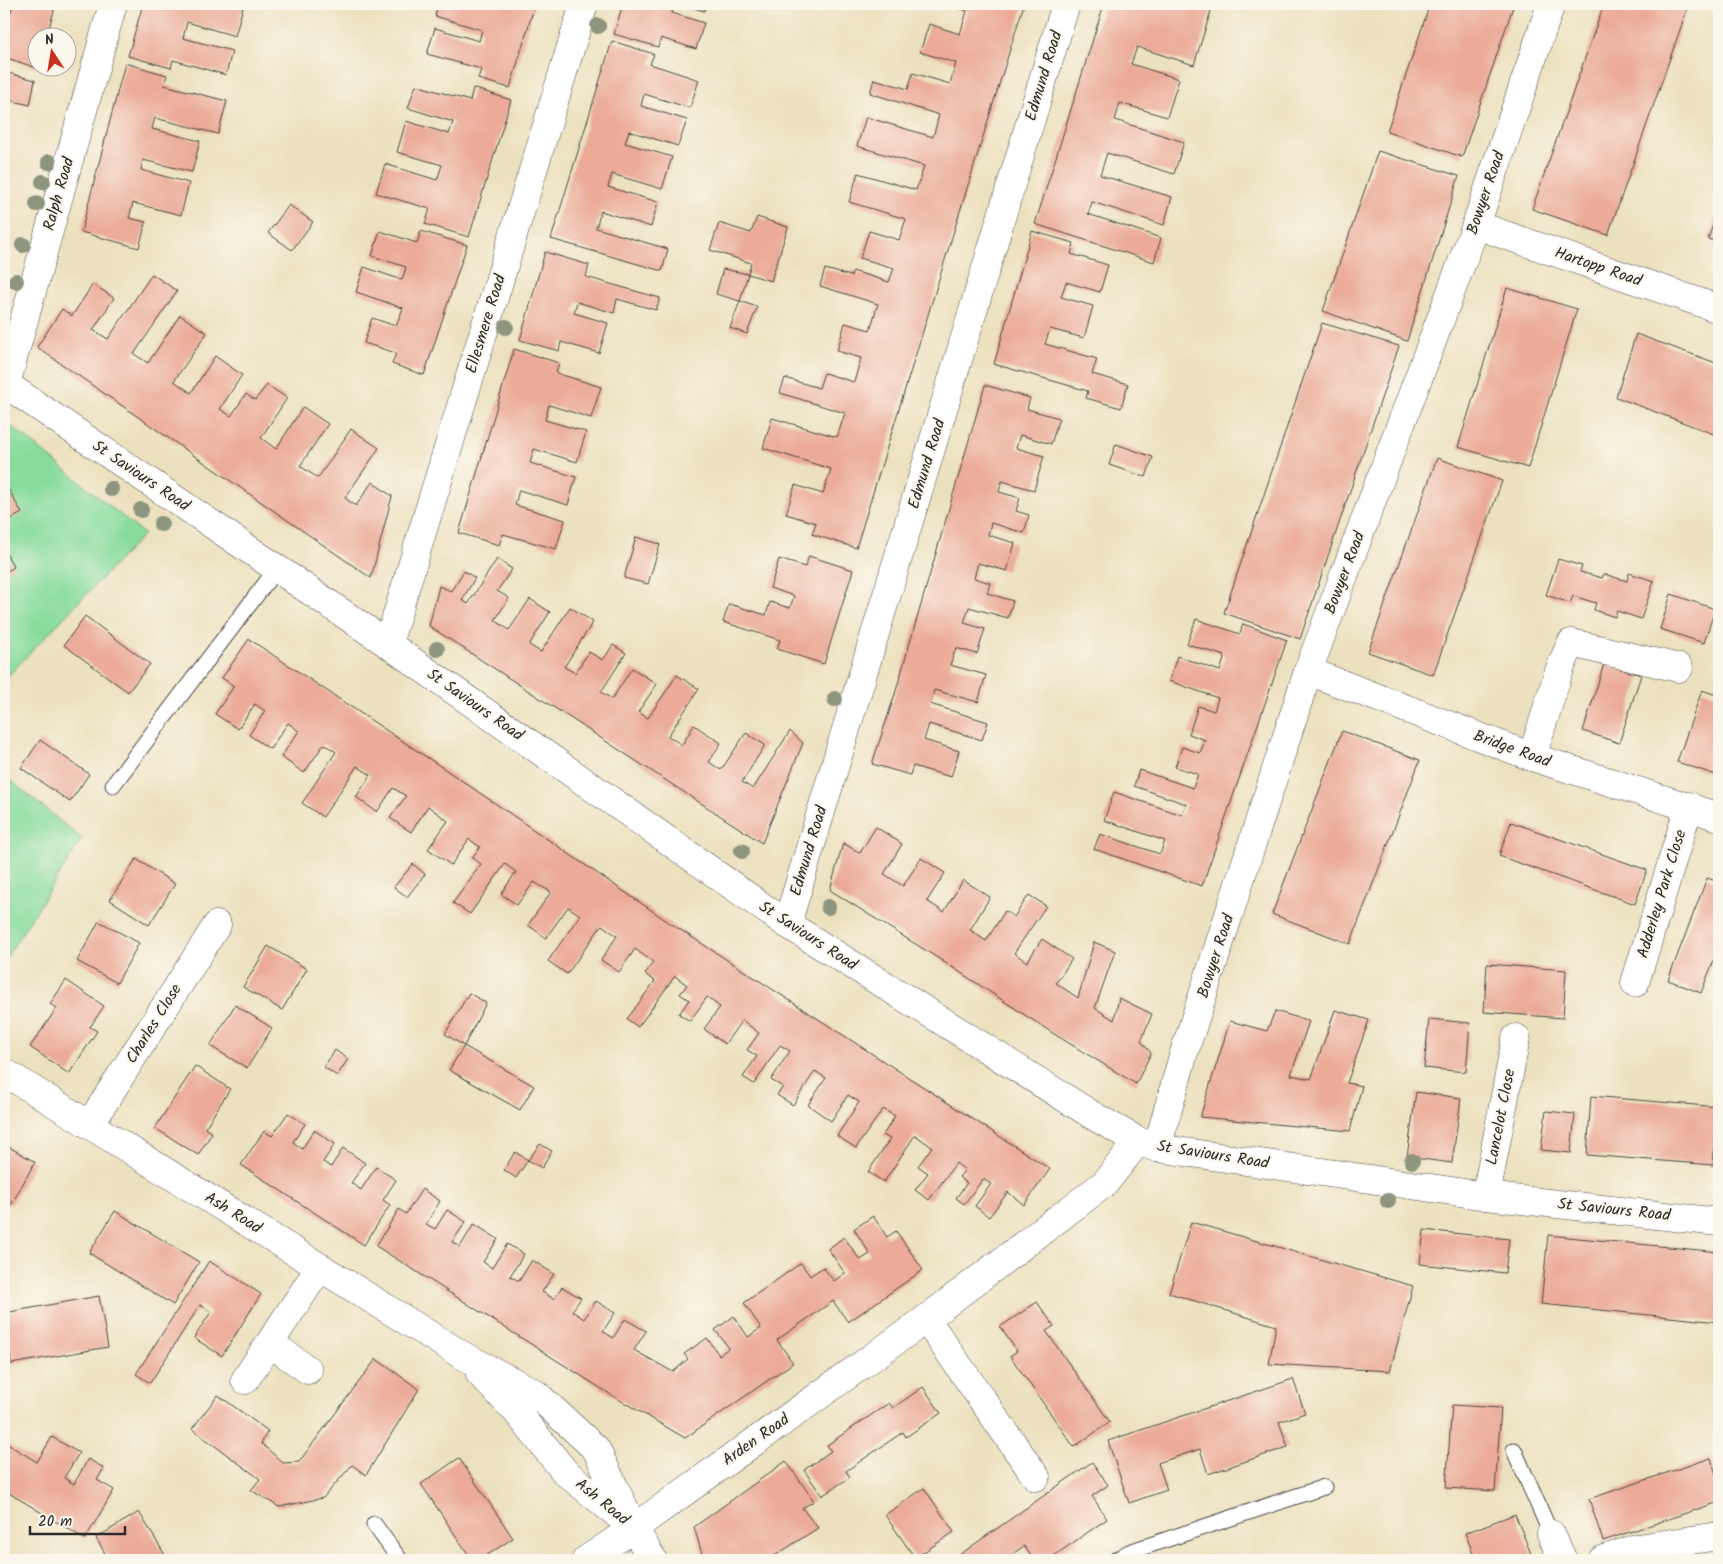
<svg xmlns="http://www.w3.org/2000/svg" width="1723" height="1564" font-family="Kalam,sans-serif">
<rect width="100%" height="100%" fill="#fbf7ec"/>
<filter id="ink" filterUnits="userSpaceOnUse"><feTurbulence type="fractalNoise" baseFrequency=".02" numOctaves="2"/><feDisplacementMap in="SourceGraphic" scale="10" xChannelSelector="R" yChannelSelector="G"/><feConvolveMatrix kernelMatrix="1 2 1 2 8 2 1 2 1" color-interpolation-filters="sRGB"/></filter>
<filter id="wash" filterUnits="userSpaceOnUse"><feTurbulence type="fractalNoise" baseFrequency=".0096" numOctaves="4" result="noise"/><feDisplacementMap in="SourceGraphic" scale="20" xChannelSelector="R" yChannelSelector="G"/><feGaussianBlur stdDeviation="1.12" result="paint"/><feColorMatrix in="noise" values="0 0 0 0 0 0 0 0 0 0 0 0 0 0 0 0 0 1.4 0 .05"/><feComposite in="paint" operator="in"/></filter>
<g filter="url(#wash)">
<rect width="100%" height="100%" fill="#ece1bf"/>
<g fill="#88db9d" stroke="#5a8364">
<path d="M4 420 144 534 4 680Z"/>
<path d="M4 775 82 839 4 961Z"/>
</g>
<g id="blocks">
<g fill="#ebab98">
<path d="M13 4H56L46 38H38L37 68 4 57 6 43H4V19L8 21Z"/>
<path d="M143 4H232L243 7 235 36 187 22 183 38 232 51 226 75 173 60 171 68 128 56Z"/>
<path d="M438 4H535L510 88 478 79 481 69 427 54 435 28 479 41 482 30 435 16Z"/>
<path d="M623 4H674L672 13 704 23 696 49 661 38 658 47 614 34Z"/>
<path d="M681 4H706L704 11Z"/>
<path d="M945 4H1024L856 548 812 534 816 523 786 514 795 485 823 494 831 469 763 448 772 418 837 437 845 413 780 393 785 378 819 388 824 373 854 382 861 358 837 351 845 323 870 330 878 304 820 286 825 269 851 276 853 271 889 282 894 268 860 258 869 231 899 240 906 219 849 202 858 173 916 190 924 166 857 146 866 117 933 137 939 115 870 93 874 79 908 89 913 73 950 84 956 63 920 52 929 24 960 34 967 11Z"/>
<path d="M1104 4H1213L1194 65 1137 47 1131 64 1179 79 1167 117 1120 103 1115 120 1184 142 1174 174 1107 153 1100 175 1172 197 1164 225 1092 202 1088 214 1161 238 1154 262 1035 224Z"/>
<path d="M1430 4H1514L1462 157 1387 131Z"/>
<path d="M1604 4H1689L1608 235 1532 209Z"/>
<path d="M612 41 654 54 650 64 699 80 690 108 644 94 641 106 687 120 678 146 629 131 625 143 672 157 662 189 612 174 608 187 658 202 651 227 601 211 596 228 668 249 662 271 551 239Z"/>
<path d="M125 63 167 75 164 85 227 101 218 134 155 118 152 129 200 141 192 172 143 160 141 170 189 183 181 215 133 203 129 218 146 222 139 248 81 232Z"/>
<path d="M4 72 35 80 30 105 4 99Z"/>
<path d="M416 85 470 101 473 88 511 100 469 237 425 224 430 209 376 193 385 164 437 180 442 165 397 152 406 121 449 134 453 122 408 108Z"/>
<path d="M1378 151 1459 176 1407 341 1323 311Z"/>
<path d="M289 205 313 222 292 250 268 233Z"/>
<path d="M1716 216 1719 217V243L1708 239Z"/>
<path d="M757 217 788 227 771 281 748 274 751 263 710 250 719 223 751 233Z"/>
<path d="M380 231 417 243 421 231 467 245 424 375 392 364 396 353 364 343 372 318 396 326 403 308 356 292 364 267 402 280 406 267 372 256Z"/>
<path d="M1032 231 1074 243 1071 254 1108 265 1100 292 1066 282 1061 297 1093 306 1084 338 1050 329 1045 344 1097 359 1092 374 1128 384 1121 408 1086 398 1088 391 994 364Z"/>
<path d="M545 252 589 265 586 277 660 298 656 310 617 299 614 313 577 302 574 313 608 323 599 353 561 342 559 351 520 340Z"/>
<path d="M723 269 748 274 740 301 716 294Z"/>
<path d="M152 274 177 291 134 354 148 363 180 315 207 333 174 381 191 393 215 356 242 375 220 409 231 416 246 394 255 400 267 385 287 398 261 438 276 449 303 407 328 424 300 466 318 478 351 429 379 448 345 498 356 506 372 482 392 496 371 578 37 347 62 309 72 316 93 284 114 298 93 330 108 339Z"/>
<path d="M1507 288 1577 309 1528 468 1458 447Z"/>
<path d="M740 301 757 307 747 334 730 328Z"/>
<path d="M1322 323 1399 346 1300 639 1224 613Z"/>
<path d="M1636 334 1719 364V436L1616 397Z"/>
<path d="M514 349 559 363 556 373 601 387 591 418 549 405 545 420 586 432 577 462 534 449 530 463 576 477 568 505 519 490 515 505 565 520 556 549 503 534 499 545 459 533Z"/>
<path d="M985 385 1030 398 1027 409 1059 418 1051 444 1020 435 1016 448 1044 456 1034 490 1002 481 999 492 1020 498 1016 511 1029 515 1024 533 991 523 988 535 1015 543 1007 571 978 563 974 578 990 583 987 593 1013 601 1008 618 969 607 964 623 985 629 977 654 956 648 950 665 986 675 978 702 934 690 930 704 988 722 982 740 929 724 924 740 959 751 951 777 913 766 910 775 872 764 895 694Z"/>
<path d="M1116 444 1153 457 1146 477 1109 465Z"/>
<path d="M1437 458 1502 481 1433 675 1368 652Z"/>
<path d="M4 482 22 513 4 523Z"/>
<path d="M636 537 660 544 648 584 624 578Z"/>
<path d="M4 550 14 567 4 573Z"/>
<path d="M809 556 853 570 824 664 777 649 780 640 723 622 729 604 766 615 770 602 790 608 794 596 770 588 779 559 805 567Z"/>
<path d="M497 559 512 569 497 591 509 598 495 620 509 630 530 599 550 612 529 645 541 652 570 607 593 622 564 667 575 673 589 652 603 660 613 645 626 653 601 692 612 699 632 668 657 684 638 712 648 718 677 675 699 689 668 736 682 745 694 725 721 743 709 762 721 770 746 733 765 745 742 782 753 789 790 731 803 743 762 843 429 626 439 586 451 591 464 571 475 578 462 600 468 604Z"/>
<path d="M1558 559 1582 566 1580 572 1602 578 1604 574 1627 581 1629 573 1654 581 1641 619 1617 611 1615 617 1594 610 1596 603 1573 596 1570 603 1546 595Z"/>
<path d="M1671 594 1715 609 1704 643 1660 629Z"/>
<path d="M85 616 150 664 128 692 64 645Z"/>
<path d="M1196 619 1240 634 1243 624 1287 640 1202 886 1094 849 1100 834 1160 854 1165 841 1104 820 1114 792 1182 815 1186 804 1134 786 1139 770 1193 788 1198 774 1175 767 1182 747 1200 753 1205 740 1189 734 1198 706 1214 711 1218 698 1169 681 1177 656 1220 671 1225 656 1187 644Z"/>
<path d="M249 639 458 778 670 923 1050 1169 1024 1205 1008 1192 989 1217 975 1206 991 1184 983 1179 964 1204 956 1198 967 1183 959 1177 965 1170 956 1163 929 1200 915 1190 928 1173 918 1166 932 1147 915 1135 884 1182 868 1172 890 1139 883 1135 895 1116 883 1109 856 1148 837 1136 859 1102 848 1095 831 1121 808 1105 826 1078 815 1071 793 1105 777 1095 783 1087 771 1080 790 1051 780 1045 754 1084 743 1077 757 1056 747 1050 759 1033 742 1020 725 1044 704 1029 720 1007 707 997 690 1021 679 1014 689 1000 680 994 687 985 675 976 638 1027 627 1019 655 981 645 974 653 962 635 949 619 972 601 960 617 936 602 925 567 974 548 961 580 915 568 907 546 938 528 925 551 892 534 882 517 905 501 894 516 872 505 864 470 914 453 903 481 864 472 858 480 847 469 839 451 865 428 849 448 821 428 806 411 832 390 818 406 796 393 788 377 812 356 797 371 775 357 766 323 817 302 803 336 752 324 744 304 773 281 757 299 731 288 723 270 749 249 735 265 711 255 704 238 729 215 714 234 686 222 678Z"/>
<path d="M1604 664 1641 675 1619 743 1583 731Z"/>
<path d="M1702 690 1719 696V776L1677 762Z"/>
<path d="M1342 731 1420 760 1350 944 1272 914Z"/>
<path d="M40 740 89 774 70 802 21 768Z"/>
<path d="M1511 822 1647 870 1635 904 1499 856Z"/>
<path d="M876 827 902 844 884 874 903 886 921 858 945 873 927 901 944 912 963 880 990 897 970 930 986 941 1005 911 1014 917 1029 895 1046 906 1014 953 1027 962 1042 939 1072 959 1056 983 1078 998 1094 942 1115 951 1095 1008 1114 1020 1119 998 1152 1014 1141 1041 1151 1053 1136 1084 1054 1034 955 969 830 890 843 843 860 853Z"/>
<path d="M136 859 175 884 149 925 110 900Z"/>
<path d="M413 864 425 874 407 897 394 887Z"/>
<path d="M1707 878 1719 882V947L1701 993 1668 980Z"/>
<path d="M99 921 139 943 117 983 77 961Z"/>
<path d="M268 946 307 969 282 1010 243 987Z"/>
<path d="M1487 964 1566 970 1563 1018 1484 1012Z"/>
<path d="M66 980 104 1006 90 1027 97 1031 69 1074 30 1047 57 1008 50 1004Z"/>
<path d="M469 993 486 1003 464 1046 445 1034Z"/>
<path d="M235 1005 272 1028 247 1068 210 1046Z"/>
<path d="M1335 1010 1369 1020 1347 1083 1362 1086 1350 1131 1200 1117 1230 1021 1267 1031 1275 1011 1309 1021 1291 1075 1311 1079Z"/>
<path d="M1429 1019 1470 1023 1466 1072 1424 1068Z"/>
<path d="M464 1046 534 1086 520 1110 449 1070Z"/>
<path d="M335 1050 348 1059 337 1076 324 1067Z"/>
<path d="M195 1066 230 1089 205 1128 212 1133 198 1155 155 1128Z"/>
<path d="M1416 1092 1461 1098 1452 1163 1407 1157Z"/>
<path d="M1591 1096 1718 1107 1713 1165 1587 1155Z"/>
<path d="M1546 1111 1575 1114 1571 1153 1541 1150Z"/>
<path d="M288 1113 305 1124 293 1142 302 1149 314 1130 335 1144 323 1162 331 1167 343 1148 365 1163 351 1183 361 1190 376 1167 396 1180 383 1200 390 1205 364 1245 241 1165 264 1131 272 1136Z"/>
<path d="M4 1144 35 1162 11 1205 4 1201Z"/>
<path d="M540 1144 552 1151 542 1168 528 1160Z"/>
<path d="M515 1152 528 1160 516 1178 504 1170Z"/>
<path d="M422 1189 440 1201 426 1224 435 1229 447 1210 466 1222 452 1242 460 1247 474 1224 498 1239 483 1262 492 1268 507 1244 524 1254 510 1276 519 1281 532 1260 554 1274 542 1292 554 1299 562 1287 581 1298 572 1311 584 1319 596 1301 615 1313 603 1331 613 1338 625 1319 646 1331 634 1350 673 1372 688 1359 684 1354 707 1338 719 1355 729 1348 715 1330 734 1316 748 1337 761 1328 744 1303 801 1263 810 1276 823 1267 834 1281 845 1273 828 1249 844 1237 860 1260 870 1254 854 1229 873 1216 887 1237 896 1231 923 1270 848 1322 833 1301 777 1340 793 1363 685 1438 613 1396 376 1246 399 1209 406 1214Z"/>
<path d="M115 1211 199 1262 173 1305 89 1253Z"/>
<path d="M1191 1222 1413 1286 1390 1371 1269 1364 1276 1326 1169 1293Z"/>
<path d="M1424 1230 1509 1239 1505 1273 1420 1264Z"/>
<path d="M1548 1235 1719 1252 1718 1322 1541 1304Z"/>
<path d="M209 1261 261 1294 222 1356 194 1338 211 1312 200 1305 150 1383 136 1374Z"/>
<path d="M99 1296 108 1347 11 1364 4 1313Z"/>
<path d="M1037 1302 1054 1326 1046 1331 1110 1422 1074 1447 1010 1356 1017 1351 1000 1327Z"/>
<path d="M376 1359 419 1389 366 1475 352 1465 323 1498 279 1507 251 1490 260 1479 192 1429 218 1395 268 1431 261 1443 283 1463 299 1462Z"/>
<path d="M1293 1379 1305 1413 1279 1422 1288 1447 1208 1474 1200 1449 1158 1463 1167 1490 1129 1503 1108 1441Z"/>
<path d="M923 1387 941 1413 906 1437 903 1432 846 1471 850 1477 822 1496 804 1470 831 1451 827 1445 889 1403 893 1408Z"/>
<path d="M1452 1405 1501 1408 1495 1491 1446 1488Z"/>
<path d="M52 1437 79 1453 64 1478 74 1484 88 1459 104 1468 97 1480 114 1490 85 1539 4 1490V1442L37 1462Z"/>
<path d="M459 1458 513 1538 480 1560H472L421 1484Z"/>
<path d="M1711 1458 1719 1484V1502L1603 1541 1589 1499Z"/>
<path d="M786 1461 814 1501 802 1508 818 1528 768 1560H704L694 1527Z"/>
<path d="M1092 1462 1108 1485 1092 1496 1107 1519 1048 1560H1034L1024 1546 1004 1560H952Z"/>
<path d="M924 1488 954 1532 915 1558 885 1515Z"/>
<path d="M139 1512 168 1560H109L96 1538Z"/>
<path d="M1515 1514 1533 1559 1476 1560 1465 1533Z"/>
</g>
</g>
</g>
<g filter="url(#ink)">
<use href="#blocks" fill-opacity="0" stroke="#484641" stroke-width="1"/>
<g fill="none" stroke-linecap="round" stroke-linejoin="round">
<g stroke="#484641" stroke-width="17">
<g id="service">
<path d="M113 785 277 568"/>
<path d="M1514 1450 1551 1534"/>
<path d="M374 1524 400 1560"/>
<path d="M1116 1560 1129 1552 1324 1487"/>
</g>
</g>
<g stroke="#484641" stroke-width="29">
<g id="minor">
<path d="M1476 225 1719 309"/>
<path d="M4 383 388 644 787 924 1097 1118 1138 1141"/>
<path d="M6 384 113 4"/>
<path d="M388 644 584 4"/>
<path d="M1308 671 1532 757 1719 817"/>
<path d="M1532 757 1559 671 1571 643 1679 668"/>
<path d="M787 924 1066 4"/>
<path d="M1635 983 1689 806"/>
<path d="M90 1124 217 925"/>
<path d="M1157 1148 1486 1196 1719 1222"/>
<path d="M1486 1196 1516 1038"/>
<path d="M926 1319 1036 1477"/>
<path d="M270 1343 308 1370"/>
<path d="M245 1380 320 1267"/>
<path d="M1551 1534 1563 1560"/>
<path d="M586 1560 634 1528"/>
<path d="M1602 1560 1637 1548 1719 1536"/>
</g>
</g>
<g stroke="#484641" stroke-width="29">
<g id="secondary">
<path d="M4 1072 462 1355 535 1393 596 1449 634 1528 653 1560"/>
<path d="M480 1374 517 1412 565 1472 627 1522"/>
<path d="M634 1528 926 1319 1105 1183 1138 1141 1157 1148 1183 1056 1308 671 1476 225 1551 4"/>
</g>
</g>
<use href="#service" stroke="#fff" stroke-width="15"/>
<use href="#minor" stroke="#fff" stroke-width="28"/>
<use href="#secondary" stroke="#fff" stroke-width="28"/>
</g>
<g fill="#8e957e">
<circle cx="598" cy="26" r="8"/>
<circle cx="49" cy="162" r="8"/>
<circle cx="43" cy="182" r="8"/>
<circle cx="37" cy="204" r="8"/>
<circle cx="23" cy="245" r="8"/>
<circle cx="16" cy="281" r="8"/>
<circle cx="506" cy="327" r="8"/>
<circle cx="111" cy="489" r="8"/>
<circle cx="141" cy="510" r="8"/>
<circle cx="161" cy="524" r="8"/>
<circle cx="437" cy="649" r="8"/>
<circle cx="835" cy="699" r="8"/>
<circle cx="742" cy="851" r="8"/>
<circle cx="828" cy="907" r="8"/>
<circle cx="1412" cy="1161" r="8"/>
<circle cx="1388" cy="1201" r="8"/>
</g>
</g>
<g text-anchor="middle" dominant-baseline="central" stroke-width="4" stroke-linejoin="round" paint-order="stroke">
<g font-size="16" fill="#2b2b2b" stroke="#fbf7ec">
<text transform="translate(1044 76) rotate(-73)">Edmund Road</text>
<text transform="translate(1486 193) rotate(-71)">Bowyer Road</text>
<text transform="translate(59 194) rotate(-74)">Ralph Road</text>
<text transform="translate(1598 267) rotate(19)">Hartopp Road</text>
<text transform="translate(486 324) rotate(-73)">Ellesmere Road</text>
<text transform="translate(927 464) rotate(-73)">Edmund Road</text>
<text transform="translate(141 476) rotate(34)">St Saviours Road</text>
<text transform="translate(1345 573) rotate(-69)">Bowyer Road</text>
<text transform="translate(475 705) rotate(35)">St Saviours Road</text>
<text transform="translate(1512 749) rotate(20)">Bridge Road</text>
<text transform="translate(809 851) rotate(-73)">Edmund Road</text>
<text transform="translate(1662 894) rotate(-73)">Adderley Park Close</text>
<text transform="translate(808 936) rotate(33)">St Saviours Road</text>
<text transform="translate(1216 956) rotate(-72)">Bowyer Road</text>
<text transform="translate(154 1024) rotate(-58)">Charles Close</text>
<text transform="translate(1501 1117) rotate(-79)">Lancelot Close</text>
<text transform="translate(1213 1155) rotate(9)">St Saviours Road</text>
<text transform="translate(1614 1210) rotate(6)">St Saviours Road</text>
<text transform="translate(233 1213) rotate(32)">Ash Road</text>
<text transform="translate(756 1440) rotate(-35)">Arden Road</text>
<text transform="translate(602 1502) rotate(39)">Ash Road</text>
</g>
</g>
<rect width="1723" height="1564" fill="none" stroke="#fbf7ec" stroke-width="20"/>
<g transform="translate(52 52) rotate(348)"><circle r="24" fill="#fbf7ec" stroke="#a8a59f"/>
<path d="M0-4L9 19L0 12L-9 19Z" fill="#c8321e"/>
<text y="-8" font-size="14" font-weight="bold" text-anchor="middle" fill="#2b2b2b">N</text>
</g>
<path d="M30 1526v8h95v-8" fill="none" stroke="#2b2b2b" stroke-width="2.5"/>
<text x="38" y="1526" font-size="15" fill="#2b2b2b" stroke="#fbf7ec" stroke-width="4" paint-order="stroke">20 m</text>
</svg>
